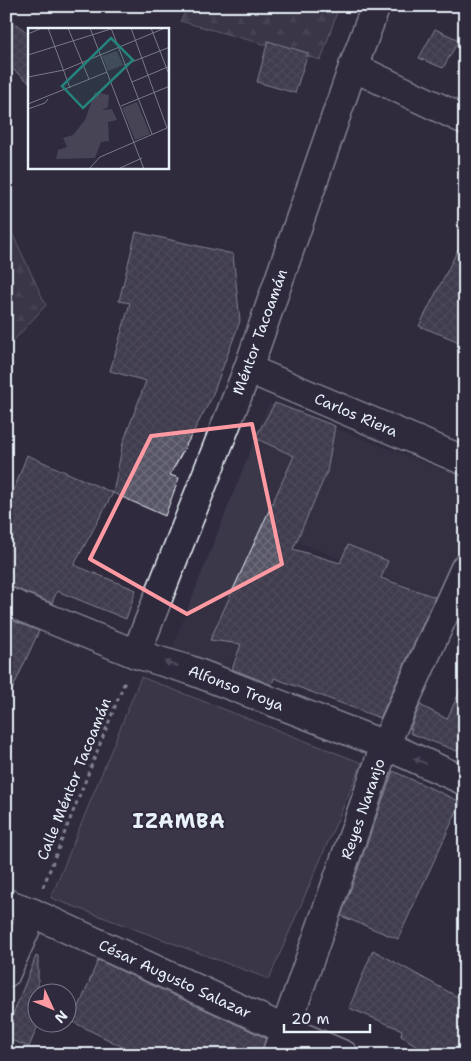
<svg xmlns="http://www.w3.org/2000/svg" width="471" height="1061" font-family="'Shantell Sans',sans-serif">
<defs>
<pattern id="forest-firs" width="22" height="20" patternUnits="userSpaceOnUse" patternTransform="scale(1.25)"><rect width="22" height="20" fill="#464455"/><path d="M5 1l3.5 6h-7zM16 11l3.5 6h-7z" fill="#615f6e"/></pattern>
<pattern id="building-cross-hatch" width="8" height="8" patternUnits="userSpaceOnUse" patternTransform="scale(1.25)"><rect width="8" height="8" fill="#575565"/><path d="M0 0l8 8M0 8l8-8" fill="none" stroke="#6f6e7c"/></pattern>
</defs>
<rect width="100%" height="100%" fill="#2f2a3d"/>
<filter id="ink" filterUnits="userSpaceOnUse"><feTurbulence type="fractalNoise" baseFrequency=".02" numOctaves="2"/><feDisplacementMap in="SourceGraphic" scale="10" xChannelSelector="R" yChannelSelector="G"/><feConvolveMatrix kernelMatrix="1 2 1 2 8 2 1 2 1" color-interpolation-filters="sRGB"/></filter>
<g filter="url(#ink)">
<path fill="#3b3749" d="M269 403 465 478V526L439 598 293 540 226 673 170 653Z"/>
<g fill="url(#forest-firs)" stroke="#979aa6">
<path d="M189 6H339L321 60 180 21Z"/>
<path d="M6 220 46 305 6 349Z"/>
</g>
<path fill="#464455" stroke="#979aa6" d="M141 677 362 763 269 979 51 898Z"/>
<g fill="url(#building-cross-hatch)" stroke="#e8f1f8">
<path d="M6 16 29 34V82L6 64Z"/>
<path d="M435 29 459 40 443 68 419 58Z"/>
<path d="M268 41 308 53 295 93 257 82Z"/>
<path d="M136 232 233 254 240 321 211 399 170 475 179 478 165 516 113 493 123 443 146 381 110 371 130 303 119 301Z"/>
<path d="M465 236V344L419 326Z"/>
<path d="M275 403 335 426 327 472 293 549 340 563 348 545 388 561 381 578 435 597 380 718 274 678 272 685 232 669 241 644 210 640 294 456 255 438Z"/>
<path d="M27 455 113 493 74 565 136 590 126 619 57 591 52 603 12 587 6 586V511Z"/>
<path d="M6 618 39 631 6 703Z"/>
<path d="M465 680V736L457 751 410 733 412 729H410L420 705 447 719Z"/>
<path d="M393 771 461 802 398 939 341 916Z"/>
<path d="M373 950 465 1001V1055H432L401 1036 402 1030 349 1008Z"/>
<path d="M36 956 38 957V1025L29 1047 6 1038V1032Z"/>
<path d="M98 960 266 1038 261 1055H120L123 1047 73 1022Z"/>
</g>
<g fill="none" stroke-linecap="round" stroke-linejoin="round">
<g stroke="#e8f1f8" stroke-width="31">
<g id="minor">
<path d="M353 67 465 120"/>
<path d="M248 369 465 461"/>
<path d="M6 601 136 654 190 670 385 745 465 781"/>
<path d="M136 654 248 369 353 67 376 6"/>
<path d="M6 903 33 913 286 1030 344 1055"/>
<path d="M6 973 33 913"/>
<path d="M276 1055 385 745 465 568"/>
</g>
</g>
<path stroke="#e8f1f8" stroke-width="3" stroke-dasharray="4 4" stroke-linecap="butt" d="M43 887 126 679"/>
<use href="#minor" stroke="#2f2a3d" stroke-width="28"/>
</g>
<defs><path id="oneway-solid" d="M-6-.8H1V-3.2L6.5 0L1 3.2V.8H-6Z" transform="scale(1.25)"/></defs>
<g fill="#70707e">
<use href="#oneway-solid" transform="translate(171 664) rotate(-163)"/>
<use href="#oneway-solid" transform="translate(420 761) rotate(-156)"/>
</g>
</g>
<path d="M0 0H471V1061H0ZM252 424 282 564 187 614 90 559 151 436Z" fill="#2f2a3d" fill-opacity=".55" fill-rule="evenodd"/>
<path fill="none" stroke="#ff9aa2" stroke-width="4" stroke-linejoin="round" d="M252 424 282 564 187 614 90 559 151 436Z"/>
<g text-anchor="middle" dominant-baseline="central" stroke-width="4" stroke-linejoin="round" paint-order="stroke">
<g font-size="15" fill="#e8f1f8" stroke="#2f2a3d">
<text transform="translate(260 332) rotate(-70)">Méntor Tacoamán</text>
<text transform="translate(356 415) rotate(23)">Carlos Riera</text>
<text transform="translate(236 688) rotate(21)">Alfonso Troya</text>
<text transform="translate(74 779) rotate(-68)">Calle Méntor Tacoamán</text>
<text transform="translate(363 809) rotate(-71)">Reyes Naranjo</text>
<text transform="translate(175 979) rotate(25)">César Augusto Salazar</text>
</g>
<g font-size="20" font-weight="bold" letter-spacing="1" fill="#e8f1f8" stroke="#2f2a3d">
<text x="179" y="821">IZAMBA</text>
</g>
</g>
<g transform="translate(28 28)">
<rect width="141" height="141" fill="#2f2a3d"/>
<path d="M67 64 81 67 80 79 74 82 84 81 89 92 80 94 81 113 73 114 67 130 28 131 30 122 39 119 35 110 45 107 57 92Z" fill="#464455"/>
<path d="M109 74 122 106 107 112 94 80Z" fill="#464455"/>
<path d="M89 23 95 37 80 43 74 28Z" fill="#464455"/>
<path fill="none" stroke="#797a88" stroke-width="1" d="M20 0 42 60M40 0 61 51M62 0 116 141M83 0 124 106M123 0 142 49M0 6 14 0M0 27 86 0M96 37 142 19M0 49 36 42 137 0M104 54 142 38M0 76 79 44M93 78 142 58M0 81 17 75 20 71M61 141 72 129 139 100 103 0M90 141 114 130"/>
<path fill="#25827c" fill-opacity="0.15" stroke="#25827c" stroke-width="2.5" d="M83 10 105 32 55 80 34 58Z"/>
<rect width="141" height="141" fill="none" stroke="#e8f1f8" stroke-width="2.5"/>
</g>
<rect width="471" height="1061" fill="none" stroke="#2f2a3d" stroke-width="25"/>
<rect x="12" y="12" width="446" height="1036" fill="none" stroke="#e8f1f8" stroke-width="2" filter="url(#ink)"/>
<g transform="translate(52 1008) rotate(134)"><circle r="24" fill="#2f2a3d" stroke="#797a88"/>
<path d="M0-4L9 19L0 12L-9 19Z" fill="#ff9aa2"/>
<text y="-8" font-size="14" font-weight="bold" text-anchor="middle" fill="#e8f1f8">N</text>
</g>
<path d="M284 1024v8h86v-8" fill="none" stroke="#e8f1f8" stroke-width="2.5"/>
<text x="291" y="1024" font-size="15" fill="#e8f1f8" stroke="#2f2a3d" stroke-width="4" paint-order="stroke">20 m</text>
</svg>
